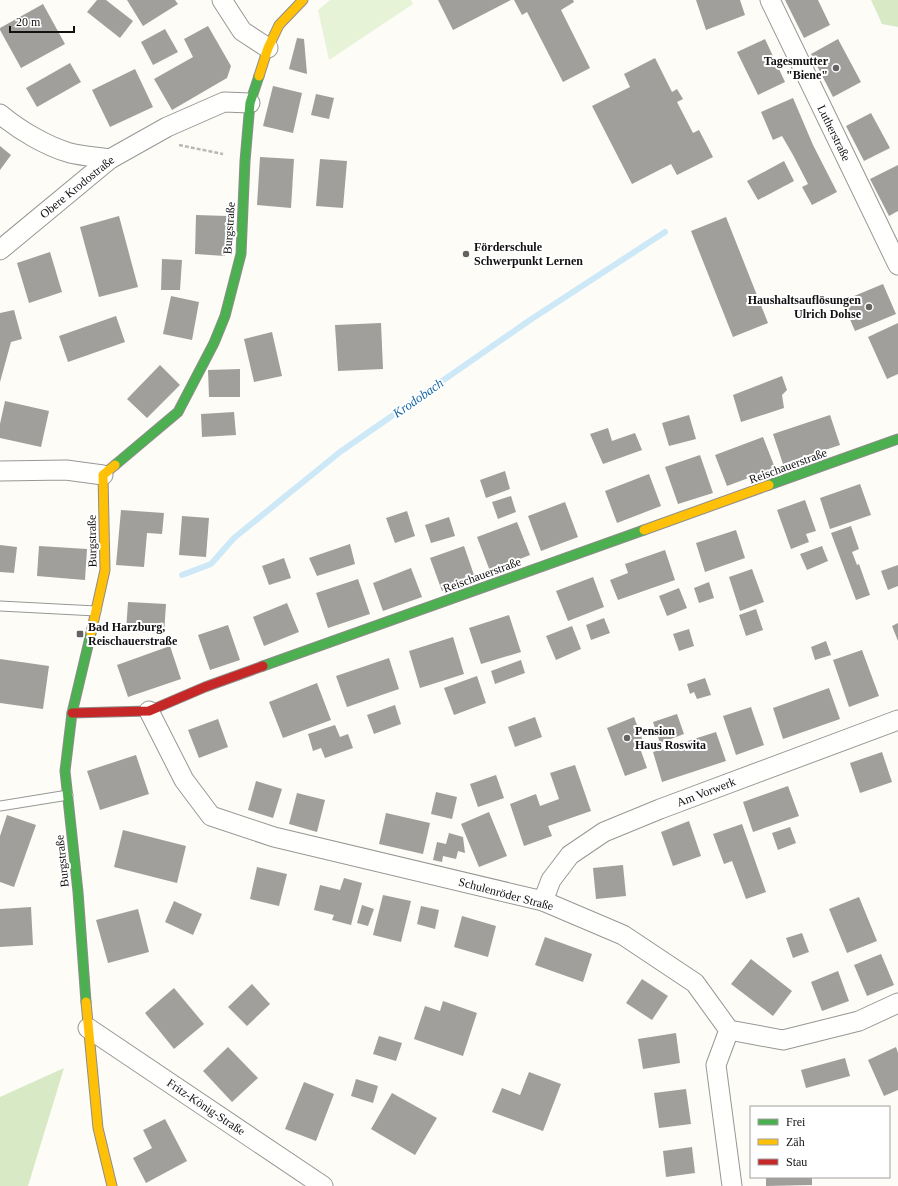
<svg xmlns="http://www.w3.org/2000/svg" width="898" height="1186" font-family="Georgia,serif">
<rect width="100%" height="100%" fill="#fdfcf7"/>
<path fill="#e7f3d7" d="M330 0H411L413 4 329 60 318 10Z"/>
<g fill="#d8eac5">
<path d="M871 0H898V27L882 24Z"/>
<path d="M64 1068 28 1186H0V1097Z"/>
</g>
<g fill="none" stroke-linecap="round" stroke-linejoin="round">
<path stroke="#cde8f7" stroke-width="6" d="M182 575 211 564 234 538 340 452 530 320 665 232"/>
</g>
<g fill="#a19f9c">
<path d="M97 0H106L133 21 120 38 87 12Z"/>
<path d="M127 0H175L178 4 143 26Z"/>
<path d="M438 0H511L453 30Z"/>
<path d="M514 0H573L574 2 561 10 590 68 563 82 527 12 522 15Z"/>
<path d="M696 0H740L745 15 706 30Z"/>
<path d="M785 0H818L830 25 804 38Z"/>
<path d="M43 4 65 44 21 68 0 30V28Z"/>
<path d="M208 26 231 66 227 78 172 110 154 79 193 57 184 39Z"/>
<path d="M165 29 178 52 153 65 141 42Z"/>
<path d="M297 38 304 39 307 74 289 69Z"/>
<path d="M765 39 785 82 758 95 737 52Z"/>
<path d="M838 39 861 82 833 97 811 54Z"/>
<path d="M655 58 672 92 677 89 683 99 677 102 693 133 699 130 713 157 677 175 671 164 632 184 592 106 630 87 624 74Z"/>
<path d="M70 63 81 82 37 107 26 88Z"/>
<path d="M135 69 153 107 110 127 92 90Z"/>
<path d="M273 86 302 93 293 133 263 126Z"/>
<path d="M316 94 334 98 329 119 311 115Z"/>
<path d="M793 98 813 145 837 192 812 205 802 187 808 184 793 155 782 136 773 140 761 112Z"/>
<path d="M871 113 890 148 864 161 846 126Z"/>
<path d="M0 146 11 155 0 170Z"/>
<path d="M260 157 294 159 291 208 257 205Z"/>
<path d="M320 159 347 161 343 208 316 206Z"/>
<path d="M784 161 794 181 758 200 747 181Z"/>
<path d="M898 165V211L889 216 870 179Z"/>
<path d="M196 215 227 216 225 256 195 254Z"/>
<path d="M119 216 138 287 99 297 80 227Z"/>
<path d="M726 217 768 323 733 337 691 231Z"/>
<path d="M50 252 62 292 29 303 17 263Z"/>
<path d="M162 259 182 260 180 290H161Z"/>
<path d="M883 284 896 314 855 331 842 301Z"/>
<path d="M171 296 199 302 192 340 163 334Z"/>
<path d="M14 310 22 339 11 342 0 382V313Z"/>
<path d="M116 316 125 342 68 362 59 336Z"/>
<path d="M381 323 383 369 338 371 335 325Z"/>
<path d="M898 323V374L887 379 868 337Z"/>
<path d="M272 332 282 376 254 382 244 339Z"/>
<path d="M160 365 180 385 147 418 127 399Z"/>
<path d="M240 369V397H209L208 370Z"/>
<path d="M782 376 787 390 782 395 784 408 741 422 733 395Z"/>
<path d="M5 401 49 411 41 447 0 438V424Z"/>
<path d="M234 412 236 435 202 437 201 414Z"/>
<path d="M689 415 696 439 669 446 662 423Z"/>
<path d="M830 415 840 445 783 464 773 434Z"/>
<path d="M608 428 612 441 635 433 642 450 603 464 590 434Z"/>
<path d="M763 437 775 468 727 486 715 455Z"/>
<path d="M700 455 713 493 678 504 665 467Z"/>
<path d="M505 471 510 489 486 498 480 480Z"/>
<path d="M649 474 661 506 617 523 605 491Z"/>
<path d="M860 484 871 515 830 529 820 498Z"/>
<path d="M511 496 516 512 498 519 492 502Z"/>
<path d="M805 500 816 531 806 534 809 542 791 549 777 510Z"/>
<path d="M565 502 578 537 541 551 528 516Z"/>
<path d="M121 510 164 513 162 534 147 533 144 567 116 565Z"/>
<path d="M407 511 415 536 395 543 386 518Z"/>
<path d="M182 516 209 518 206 557 179 555Z"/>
<path d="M449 517 455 536 431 543 425 525Z"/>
<path d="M517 522 530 555 490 571 477 537Z"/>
<path d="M851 526 859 549 852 552 857 565 859 564 870 595 856 600 831 533Z"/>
<path d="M736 530 745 558 705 572 696 543Z"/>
<path d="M350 544 355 564 317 576 309 558Z"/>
<path d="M0 545 17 547 14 573 0 572Z"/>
<path d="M39 546 87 549 85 580 37 576Z"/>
<path d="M464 546 475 578 442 591 430 558Z"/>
<path d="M822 546 828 561 807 570 800 554Z"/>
<path d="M665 550 675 580 618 600 610 580 628 573 625 564Z"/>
<path d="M284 558 291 578 269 585 262 566Z"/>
<path d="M898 565V586L888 590 881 571Z"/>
<path d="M411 568 422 597 383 611 373 583Z"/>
<path d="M752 569 764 602 740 611 729 577Z"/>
<path d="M593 577 604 607 568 621 556 591Z"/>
<path d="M358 579 370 614 328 628 316 593Z"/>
<path d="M709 582 714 598 699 603 694 588Z"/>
<path d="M679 588 687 608 667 616 659 596Z"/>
<path d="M128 602 166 604 164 634 126 631Z"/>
<path d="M287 603 299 632 264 646 253 617Z"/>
<path d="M756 609 763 630 746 636 739 615Z"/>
<path d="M509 615 521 652 481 664 469 628Z"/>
<path d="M604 618 610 633 591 640 586 625Z"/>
<path d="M898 623V641L892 626Z"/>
<path d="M228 625 240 660 210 670 198 635Z"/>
<path d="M572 626 581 649 556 660 546 636Z"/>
<path d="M689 629 694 646 679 651 673 634Z"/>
<path d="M453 637 464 674 420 688 409 651Z"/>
<path d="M826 641 831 655 815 660 811 647Z"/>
<path d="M170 646 181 679 128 697 117 665Z"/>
<path d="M862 650 879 696 849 707 833 660Z"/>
<path d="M389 658 399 689 347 707 336 676Z"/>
<path d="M0 659 49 666 43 709 0 703Z"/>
<path d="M521 660 525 673 495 684 491 671Z"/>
<path d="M477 676 486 703 454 715 444 688Z"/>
<path d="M705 678 711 695 697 699 694 692 690 694 687 684Z"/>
<path d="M317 683 331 720 283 738 269 702Z"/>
<path d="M829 688 840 719 783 739 773 708Z"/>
<path d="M395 705 401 724 374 734 367 715Z"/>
<path d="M751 707 764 745 736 755 723 716Z"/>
<path d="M677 714 684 734 660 743 653 722Z"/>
<path d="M535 717 542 737 515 747 508 727Z"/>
<path d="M634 717 646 749 641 751 647 768 625 776 607 728Z"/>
<path d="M218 719 228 747 199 758 188 730Z"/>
<path d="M335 725 340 737 348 734 353 748 325 758 321 748 313 751 308 734Z"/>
<path d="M716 732 726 761 662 782 653 752Z"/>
<path d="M882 752 892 782 860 793 850 763Z"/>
<path d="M136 755 149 794 100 810 87 771Z"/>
<path d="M575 765 591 811 548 826 552 836 524 846 510 804 536 794 540 806 559 799 550 773Z"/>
<path d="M496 775 504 798 478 807 470 784Z"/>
<path d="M256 781 282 789 273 818 248 810Z"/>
<path d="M788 786 799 816 753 832 743 802Z"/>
<path d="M436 792 457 797 452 819 431 814Z"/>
<path d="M297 793 325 800 317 832 289 824Z"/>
<path d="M489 812 507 856 479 867 461 824Z"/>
<path d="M386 813 430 823 423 854 379 844Z"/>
<path d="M7 815 36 825 14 887 0 882V836Z"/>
<path d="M689 821 701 856 673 866 661 832Z"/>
<path d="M742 824 766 892 746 899 732 861 724 864 713 834Z"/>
<path d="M790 827 796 843 778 850 772 833Z"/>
<path d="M123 830 186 846 177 883 114 867Z"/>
<path d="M449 833 463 837 465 853 458 851 456 859 443 856 442 862 433 860 437 842 446 844Z"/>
<path d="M623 865 626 896 596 899 593 868Z"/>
<path d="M257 867 287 874 279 906 250 899Z"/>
<path d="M344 878 362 883 351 925 332 920 334 915 314 910 320 885 340 890Z"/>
<path d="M383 895 411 901 401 942 373 935Z"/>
<path d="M859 897 877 941 847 953 829 909Z"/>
<path d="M174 901 202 914 193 935 165 922Z"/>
<path d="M362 905 374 909 368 926 357 923Z"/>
<path d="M421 906 439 910 435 929 417 924Z"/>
<path d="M31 907 33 945 0 947V909Z"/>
<path d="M138 909 149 952 108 963 96 920Z"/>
<path d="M462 916 496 926 488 957 454 947Z"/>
<path d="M802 933 809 952 793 958 786 938Z"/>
<path d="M545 937 592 954 583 982 535 965Z"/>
<path d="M881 954 894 985 867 996 854 965Z"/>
<path d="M751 959 792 991 773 1016 731 984Z"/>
<path d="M838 971 849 1001 822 1011 811 982Z"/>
<path d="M642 979 668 996 652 1020 626 1003Z"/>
<path d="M252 984 270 1004 247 1026 228 1007Z"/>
<path d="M174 988 204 1024 174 1049 145 1013Z"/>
<path d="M443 1001 477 1013 463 1056 414 1039 425 1006 440 1011Z"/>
<path d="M676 1033 680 1063 643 1069 638 1039Z"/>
<path d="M379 1036 402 1043 396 1061 373 1054Z"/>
<path d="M228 1047 258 1078 232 1102 203 1071Z"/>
<path d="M896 1047 898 1053V1090L884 1096 868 1060Z"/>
<path d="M845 1058 850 1076 806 1088 801 1070Z"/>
<path d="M529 1072 561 1084 543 1131 492 1112 502 1088 520 1095Z"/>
<path d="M356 1079 378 1086 373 1103 351 1096Z"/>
<path d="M304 1082 334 1094 316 1141 285 1129Z"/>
<path d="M686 1089 691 1124 659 1128 654 1093Z"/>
<path d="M392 1093 437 1118 415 1155 371 1129Z"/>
<path d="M165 1119 187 1161 146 1183 133 1158 152 1148 143 1130Z"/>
<path d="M692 1147 695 1173 666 1177 663 1151Z"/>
<path d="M766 1177H812V1185L766 1186Z"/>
</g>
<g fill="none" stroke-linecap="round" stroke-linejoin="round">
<g stroke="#979795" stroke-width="11">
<g id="lane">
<path d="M0 606 96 611"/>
<path d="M0 806 68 795"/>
</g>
</g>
<g stroke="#979795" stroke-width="21">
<g id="street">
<path d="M222 0 242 31 268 48"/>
<path d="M770 0 898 265"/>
<path d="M0 114C19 130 46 146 70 153 83 156 97 157 110 159"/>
<path d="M0 250 110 159 167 127 224 102 250 103"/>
<path d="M0 471 66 470 103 475"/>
<path d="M149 711 184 780 211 816 274 837 543 901 623 935 695 983 729 1030 716 1065 732 1186"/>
<path d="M543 901 551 880 570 855 604 832 660 809 898 720"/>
<path d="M88 1028 323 1186"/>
<path d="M729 1030 783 1040 859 1021 898 1003"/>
</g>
</g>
<g stroke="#8e8d8b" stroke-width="11">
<g id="fast">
<path d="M115 465 178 412 214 343 225 316 241 254 245 161 250 103 259 76"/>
<path d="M769 485 898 439"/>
<path d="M263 666 644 530"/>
<path d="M86 1002 78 892 65 771 72 713 91 633"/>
</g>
</g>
<g stroke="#8e8d8b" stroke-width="11">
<g id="slow">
<path d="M259 76 268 48 279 25 303 0"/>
<path d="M644 530 769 485"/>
<path d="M91 633 105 570 103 475 115 465"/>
<path d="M86 1002 98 1128 112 1186"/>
</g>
</g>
<g stroke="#8e8d8b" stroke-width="11">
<path id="jam" d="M72 713 149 711 205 687 263 666"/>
</g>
<path stroke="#b9b9b8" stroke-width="2.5" stroke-dasharray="4 2" stroke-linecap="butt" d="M179 145 223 154"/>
<use href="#lane" stroke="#fffffe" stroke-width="9"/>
<use href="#street" stroke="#fffffe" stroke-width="19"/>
<use href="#fast" stroke="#4caf50" stroke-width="9"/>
<use href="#slow" stroke="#ffc107" stroke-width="9"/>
<use href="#jam" stroke="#c62828" stroke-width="9"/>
</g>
<g fill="#646362" stroke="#fff" stroke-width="1.5">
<circle cx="836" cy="68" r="4"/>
<circle cx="466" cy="254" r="4"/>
<circle cx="869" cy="307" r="4"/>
<rect x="76" y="630" width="8" height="8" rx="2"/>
<circle cx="627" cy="738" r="4"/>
</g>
<g text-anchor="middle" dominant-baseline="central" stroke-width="4" stroke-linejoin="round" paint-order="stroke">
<g font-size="12" font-weight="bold" fill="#111" stroke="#fff" text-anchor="start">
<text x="828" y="61" text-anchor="end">Tagesmutter<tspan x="828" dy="14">"Biene"</tspan></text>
<text x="474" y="247">Förderschule<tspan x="474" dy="14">Schwerpunkt Lernen</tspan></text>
<text x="861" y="300" text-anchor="end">Haushaltsauflösungen<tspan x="861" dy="14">Ulrich Dohse</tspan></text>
<text x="88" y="627">Bad Harzburg,<tspan x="88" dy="14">Reischauerstraße</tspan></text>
<text x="635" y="731">Pension<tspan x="635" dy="14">Haus Roswita</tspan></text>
</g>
<g font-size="12" fill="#111" stroke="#fff">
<text transform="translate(834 133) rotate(64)">Lutherstraße</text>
<text transform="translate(77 187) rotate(-39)">Obere Krodostraße</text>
<text transform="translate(229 228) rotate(-86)">Burgstraße</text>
<text transform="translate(788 466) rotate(-20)">Reischauerstraße</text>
<text transform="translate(92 541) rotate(-91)">Burgstraße</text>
<text transform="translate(482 575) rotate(-20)">Reischauerstraße</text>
<text transform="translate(706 792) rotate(-21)">Am Vorwerk</text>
<text transform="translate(62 861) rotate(-96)">Burgstraße</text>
<text transform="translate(506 894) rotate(15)">Schulenröder Straße</text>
<text transform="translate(206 1107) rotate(34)">Fritz-König-Straße</text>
</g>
<g font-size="13" font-style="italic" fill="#1768a6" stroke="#fff">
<text transform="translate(418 398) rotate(-35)">Krodobach</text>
</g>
</g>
<rect x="750" y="1106" width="140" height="72" fill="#ffffff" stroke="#a0a0a0"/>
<rect x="758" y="1119" width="20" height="6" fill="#4caf50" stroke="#a0a0a0"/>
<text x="786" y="1126" font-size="12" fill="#111111">Frei</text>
<rect x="758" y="1139" width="20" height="6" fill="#ffc107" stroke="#a0a0a0"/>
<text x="786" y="1146" font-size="12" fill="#111111">Zäh</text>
<rect x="758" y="1159" width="20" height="6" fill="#c62828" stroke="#a0a0a0"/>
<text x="786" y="1166" font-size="12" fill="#111111">Stau</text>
<path d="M10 26v6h64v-6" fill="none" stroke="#111111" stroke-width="2"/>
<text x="16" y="26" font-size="12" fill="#111111" stroke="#ffffff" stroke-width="3" paint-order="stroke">20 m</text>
</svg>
